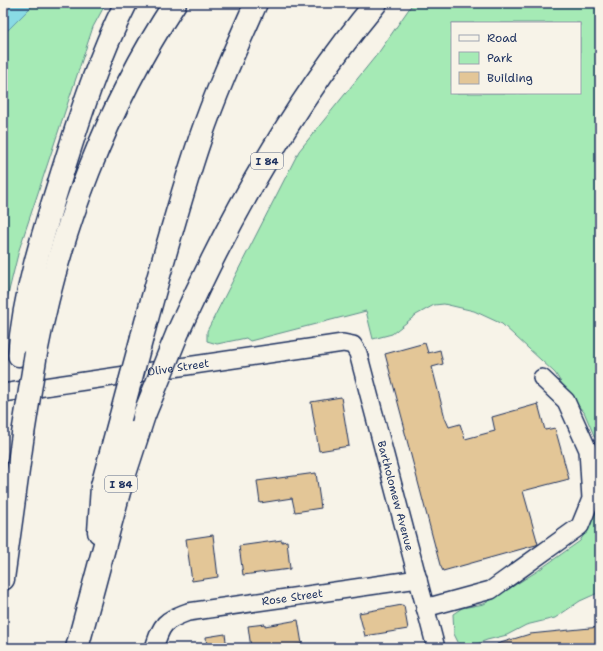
<svg xmlns="http://www.w3.org/2000/svg" width="603" height="651" font-family="'Shantell Sans',sans-serif">
<rect width="100%" height="100%" fill="#f7f3e8"/>
<filter id="ink" filterUnits="userSpaceOnUse"><feTurbulence type="fractalNoise" baseFrequency=".025" numOctaves="2"/><feDisplacementMap in="SourceGraphic" scale="8" xChannelSelector="R" yChannelSelector="G"/><feConvolveMatrix kernelMatrix="1 2 1 2 8 2 1 2 1" color-interpolation-filters="sRGB"/></filter>
<g filter="url(#ink)">
<g fill="#a5eab5" stroke="#608c8a" fill-rule="evenodd">
<path d="M3 3H106L93 27 19 250 3 315Z"/>
<path d="M413 3H600V592L580 601 555 618 526 625 507 635 487 640 469 647 459 644 454 634 453 614 462 608 484 604 536 572 580 541 591 523 597 502 594 461 596 440 584 412 571 398 555 373 502 324 474 311 444 304 434 305 416 315 392 334 373 339 366 311 250 341 246 338 217 344 207 341V331L299 151 379 52ZM452 23H580V93H452Z"/>
</g>
<path fill="#89dae4" stroke="#5d96ae" d="M10 3H35L3 35V10Z"/>
<g fill="#e3c697" stroke="#1b2f5e">
<path d="M425 343 428 353 440 350 443 364 432 367 445 418 449 427 460 424 465 439 495 431 492 417 538 404 545 430 555 428 569 479 523 491 538 544 536 545 443 571 440 565 404 429H405L385 354Z"/>
<path d="M341 397 349 446 319 451 311 402Z"/>
<path d="M316 473 321 508 295 512 292 498 260 503 257 481Z"/>
<path d="M213 535 218 577 192 581 186 539Z"/>
<path d="M282 540V542L287 541 290 569 243 575 239 546Z"/>
<path d="M402 605 404 606 408 629 365 636 359 613Z"/>
<path d="M298 620 302 644 280 648H251L248 626 265 624V626Z"/>
<path d="M600 627V648H498L497 644 530 634Z"/>
<path d="M225 634 227 648H207L206 637Z"/>
</g>
<g fill="none" stroke-linecap="round" stroke-linejoin="round">
<g stroke="#1b2f5e" stroke-width="20">
<g id="minor">
<path id="s1" d="M3 393 343 343 353 345 358 353 436 648"/>
<path d="M425 608 491 590 580 526 591 499 588 450 566 401 542 378"/>
<path id="s2" d="M154 648C162 623 164 621 188 612L418 579"/>
</g>
</g>
<g stroke="#1b2f5e" stroke-width="25">
<g id="highway">
<path d="M178 332C230 216 294 102 376 3"/>
<path d="M142 337C160 271 178 204 200 139 216 92 236 48 256 3"/>
<path d="M36 353C59 232 107 106 175 3"/>
<path d="M19 355C24 292 44 230 63 170 81 113 99 56 126 3"/>
<path d="M99 532 102 486 120 419"/>
<path d="M3 579 23 434"/>
<path d="M77 648 119 492 144 415"/>
</g>
</g>
<use href="#minor" stroke="#f7f3e8" stroke-width="17"/>
<use href="#highway" stroke="#f7f3e8" stroke-width="22"/>
<g stroke="#1b2f5e" stroke-width="25" stroke-linecap="butt">
<g id="highway-bridge">
<path d="M144 415 178 332"/>
<path d="M120 419 142 337"/>
<path d="M23 434 36 353"/>
</g>
</g>
<use href="#highway-bridge" stroke="#f7f3e8" stroke-width="22"/>
</g>
</g>
<g text-anchor="middle" dominant-baseline="central" stroke-width="3" stroke-linejoin="round" paint-order="stroke">
<g fill="#f7f3e8" stroke="#5d6a87" stroke-width="1">
<rect x="251" y="153" width="32" height="16" rx="3"/>
<rect x="105" y="476" width="32" height="16" rx="3"/>
</g>
<g font-size="10" font-weight="bold" fill="#1b2f5e">
<text x="267" y="161">I 84</text>
<text x="121" y="484">I 84</text>
</g>
<g font-size="11" fill="#1b2f5e" stroke="#f7f3e8">
<text stroke="none"><textPath href="#s1" startOffset="177">Olive Street</textPath></text>
<text stroke="none"><textPath href="#s1" startOffset="511">Bartholomew Avenue</textPath></text>
<text stroke="none"><textPath href="#s2" startOffset="158">Rose Street</textPath></text>
</g>
</g>
<rect width="603" height="651" fill="none" stroke="#f7f3e8" stroke-width="16"/>
<rect x="8" y="8" width="587" height="635" fill="none" stroke="#1b2f5e" stroke-width="1.5" filter="url(#ink)"/>
<rect x="451" y="22" width="130" height="72" fill="#f7f3e8" stroke="#9fa5b1"/>
<rect x="459" y="35" width="20" height="6" fill="#f7f3e8" stroke="#9fa5b1"/>
<text x="487" y="42" font-size="12" fill="#1b2f5e">Road</text>
<rect x="459" y="52" width="20" height="12" fill="#a5eab5" stroke="#9fa5b1"/>
<text x="487" y="62" font-size="12" fill="#1b2f5e">Park</text>
<rect x="459" y="72" width="20" height="12" fill="#e3c697" stroke="#9fa5b1"/>
<text x="487" y="82" font-size="12" fill="#1b2f5e">Building</text>
</svg>
